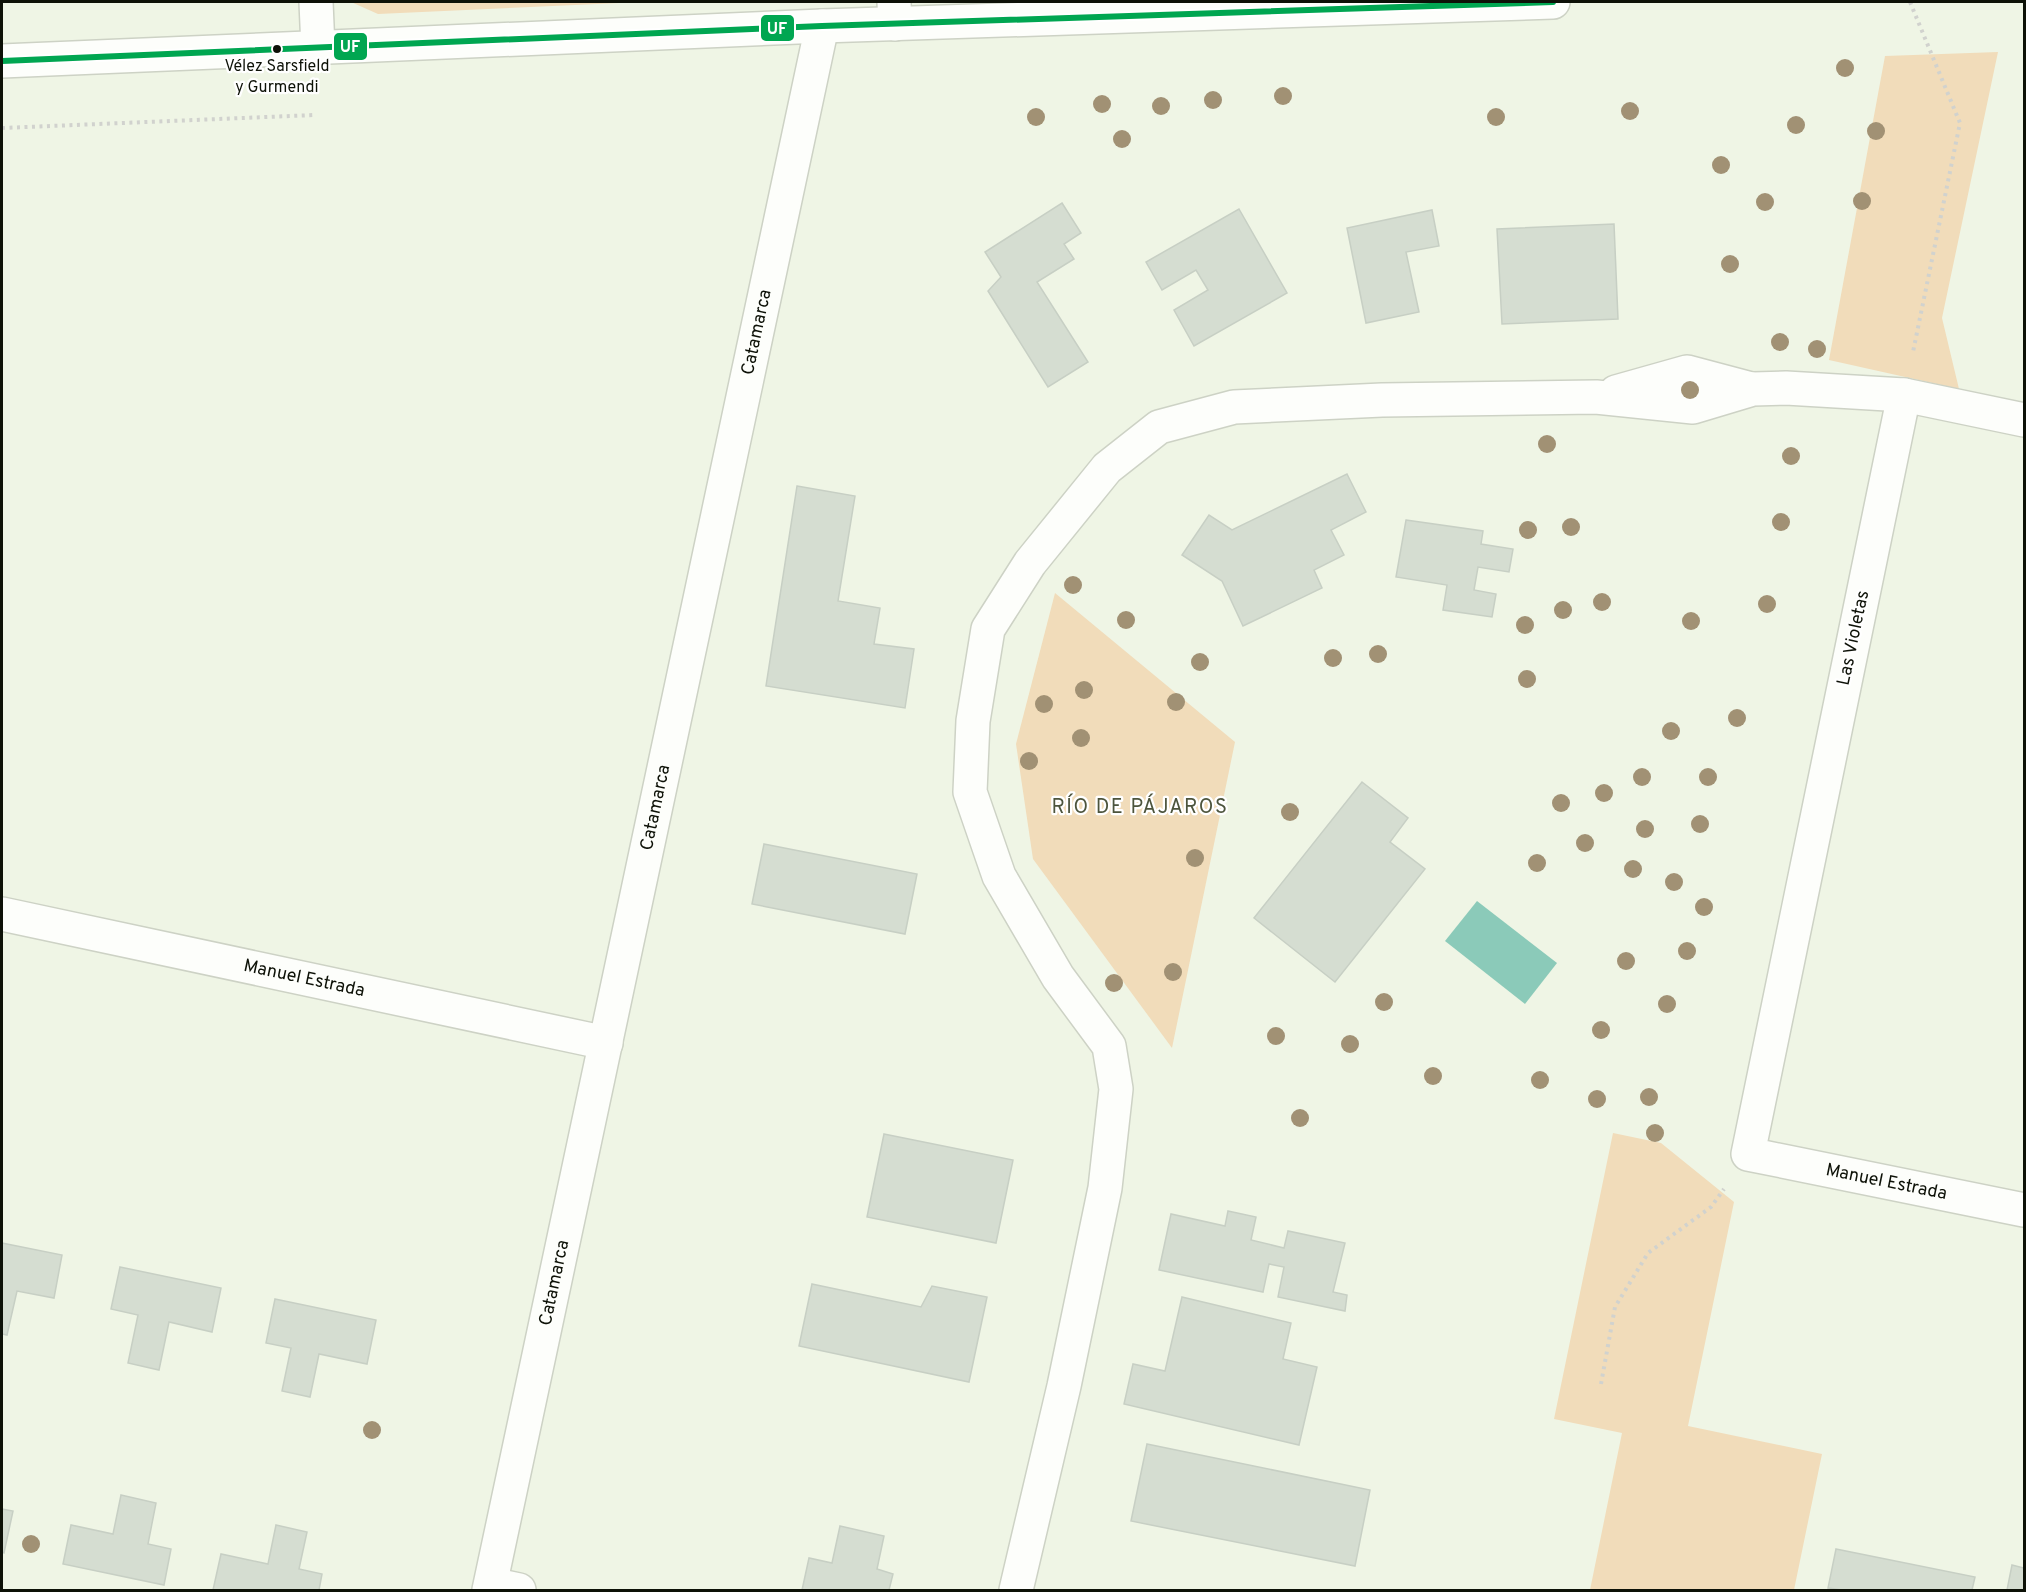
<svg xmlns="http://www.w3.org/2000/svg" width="2026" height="1592" font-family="Overpass,sans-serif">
<rect width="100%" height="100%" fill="#eff5e5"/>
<g fill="#f1dcba">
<path d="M351 2H642L378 14Z"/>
<path d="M1998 52 1942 318 1959 389 1829 360 1885 56Z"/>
<path d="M1055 593 1235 742 1172 1048 1033 859 1016 744Z"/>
<path d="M1613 1133 1661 1143 1734 1202 1688 1426 1822 1454 1794 1590H1590L1622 1433 1554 1419Z"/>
</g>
<path fill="#8bcab9" d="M1477 901 1557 963 1525 1004 1445 941Z"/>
<g fill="#d5ddd1" stroke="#c7cfc4" stroke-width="1.5">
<path d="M1062 203 1081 233 1064 244 1074 259 1037 282 1088 362 1048 387 988 291 1001 277 985 252Z"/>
<path d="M1239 209 1287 293 1194 346 1174 310 1208 290 1196 270 1162 290 1146 262Z"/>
<path d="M1432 210 1439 246 1406 252 1419 312 1366 323 1347 228Z"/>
<path d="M1614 224 1618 319 1502 324 1497 229Z"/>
<path d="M1347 474 1366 512 1331 530 1344 555 1314 570 1322 588 1243 626 1222 581 1182 555 1209 515 1232 530Z"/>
<path d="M797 486 855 496 838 601 880 608 874 644 914 649 905 708 766 686Z"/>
<path d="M1406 520 1483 531 1481 544 1513 549 1509 572 1478 567 1474 590 1496 594 1492 617 1443 610 1447 585 1396 577Z"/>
<path d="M1362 782 1408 818 1390 842 1425 869 1335 982 1254 918Z"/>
<path d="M764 844 917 874 905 934 752 904Z"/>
<path d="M884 1134 1013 1160 996 1243 867 1217Z"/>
<path d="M1228 1211 1256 1217 1251 1240 1284 1248 1288 1231 1345 1243 1333 1292 1347 1295 1345 1311 1278 1297 1284 1267 1269 1264 1263 1292 1159 1270 1171 1214 1225 1226Z"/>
<path d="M2 1243 62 1255 54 1298 17 1291 7 1335 2 1334Z"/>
<path d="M120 1267 221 1288 212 1332 169 1322 159 1370 128 1363 138 1315 111 1309Z"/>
<path d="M812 1284 921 1307 932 1286 987 1297 969 1382 799 1346Z"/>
<path d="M1182 1297 1291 1323 1283 1359 1317 1367 1299 1445 1124 1404 1133 1364 1165 1371Z"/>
<path d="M275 1299 376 1320 367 1364 319 1354 310 1397 282 1391 291 1348 266 1343Z"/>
<path d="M1147 1444 1370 1490 1355 1566 1131 1521Z"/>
<path d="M121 1495 156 1503 148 1544 171 1549 164 1585 63 1564 71 1525 113 1534Z"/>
<path d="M2 1509 13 1511 4 1553 2 1552Z"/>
<path d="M276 1525 307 1532 299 1569 322 1574 319 1590H213L221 1554 268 1564Z"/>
<path d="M840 1526 884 1536 877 1569 893 1574 889 1590H802L809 1558 832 1563Z"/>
<path d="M1836 1549 1975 1577 1972 1590H1842L1828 1588Z"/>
<path d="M2012 1565 2024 1568V1590H2007Z"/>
</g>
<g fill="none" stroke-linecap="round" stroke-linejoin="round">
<g stroke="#cdd2c5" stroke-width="36">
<g id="street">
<path d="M316 2 318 48"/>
<path d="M894 2 895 24"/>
<path d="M1616 392 1687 372 1751 389"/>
<path id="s1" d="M1904 395 1748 1154 2024 1210"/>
<path id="s2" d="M2 914 606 1043"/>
<path d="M491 1584 519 1590"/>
<path id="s3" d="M489 1590 822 26"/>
<path d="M1016 1590 1064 1386 1105 1188 1116 1089 1109 1046 1058 977 999 876 970 792 973 721 988 629 1030 563 1107 468 1159 427 1234 407 1382 400 1596 397 1693 407 1753 389 1786 388 1904 395 2024 420"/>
</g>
</g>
<g stroke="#cdd2c5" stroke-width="36">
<path id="secondary" d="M2 61 822 26 1553 2"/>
</g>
<g stroke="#d1d2ce" stroke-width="4" stroke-dasharray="3 4.5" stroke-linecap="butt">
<path d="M1910 2 1960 123 1913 352"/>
<path d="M2 128 315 115"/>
<path d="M1601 1384 1615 1307 1648 1253 1711 1207 1724 1189"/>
</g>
<use href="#street" stroke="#fdfefb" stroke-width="33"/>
<use href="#secondary" stroke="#fdfefb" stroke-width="33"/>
<g stroke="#fff" stroke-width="10">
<path id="bus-1" d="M2 61 822 26 1553 2"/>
</g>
<use href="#bus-1" stroke="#00a651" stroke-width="6"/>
</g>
<g fill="#a19174">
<circle cx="1845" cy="68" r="9"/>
<circle cx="1283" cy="96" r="9"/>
<circle cx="1213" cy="100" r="9"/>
<circle cx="1102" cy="104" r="9"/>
<circle cx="1161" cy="106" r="9"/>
<circle cx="1630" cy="111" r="9"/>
<circle cx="1036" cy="117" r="9"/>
<circle cx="1496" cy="117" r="9"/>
<circle cx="1796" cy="125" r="9"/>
<circle cx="1876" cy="131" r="9"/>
<circle cx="1122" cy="139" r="9"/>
<circle cx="1721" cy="165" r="9"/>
<circle cx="1862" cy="201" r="9"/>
<circle cx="1765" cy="202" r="9"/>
<circle cx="1730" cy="264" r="9"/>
<circle cx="1780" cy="342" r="9"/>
<circle cx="1817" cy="349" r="9"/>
<circle cx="1690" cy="390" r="9"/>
<circle cx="1547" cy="444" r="9"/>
<circle cx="1791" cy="456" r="9"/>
<circle cx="1781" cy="522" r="9"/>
<circle cx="1571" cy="527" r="9"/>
<circle cx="1528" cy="530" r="9"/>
<circle cx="1073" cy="585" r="9"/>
<circle cx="1602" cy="602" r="9"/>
<circle cx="1767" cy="604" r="9"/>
<circle cx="1563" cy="610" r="9"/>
<circle cx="1126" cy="620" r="9"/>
<circle cx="1691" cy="621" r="9"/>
<circle cx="1525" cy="625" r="9"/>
<circle cx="1378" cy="654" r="9"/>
<circle cx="1333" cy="658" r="9"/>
<circle cx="1200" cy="662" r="9"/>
<circle cx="1527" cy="679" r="9"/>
<circle cx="1084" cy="690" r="9"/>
<circle cx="1176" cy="702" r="9"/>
<circle cx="1044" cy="704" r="9"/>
<circle cx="1737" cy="718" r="9"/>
<circle cx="1671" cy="731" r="9"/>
<circle cx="1081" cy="738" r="9"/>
<circle cx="1029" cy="761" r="9"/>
<circle cx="1642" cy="777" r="9"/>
<circle cx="1708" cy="777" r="9"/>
<circle cx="1604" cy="793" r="9"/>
<circle cx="1561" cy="803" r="9"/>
<circle cx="1290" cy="812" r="9"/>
<circle cx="1700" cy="824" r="9"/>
<circle cx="1645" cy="829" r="9"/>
<circle cx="1585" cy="843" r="9"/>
<circle cx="1195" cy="858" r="9"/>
<circle cx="1537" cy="863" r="9"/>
<circle cx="1633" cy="869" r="9"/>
<circle cx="1674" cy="882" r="9"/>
<circle cx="1704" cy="907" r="9"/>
<circle cx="1687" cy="951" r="9"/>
<circle cx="1626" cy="961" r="9"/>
<circle cx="1173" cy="972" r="9"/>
<circle cx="1114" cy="983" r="9"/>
<circle cx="1384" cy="1002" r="9"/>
<circle cx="1667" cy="1004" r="9"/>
<circle cx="1601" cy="1030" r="9"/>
<circle cx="1276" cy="1036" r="9"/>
<circle cx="1350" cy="1044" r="9"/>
<circle cx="1433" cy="1076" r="9"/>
<circle cx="1540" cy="1080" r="9"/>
<circle cx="1649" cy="1097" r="9"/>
<circle cx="1597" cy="1099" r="9"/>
<circle cx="1300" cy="1118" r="9"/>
<circle cx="1655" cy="1133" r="9"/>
<circle cx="372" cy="1430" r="9"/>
<circle cx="31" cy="1544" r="9"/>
</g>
<circle fill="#0d1107" stroke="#fff" stroke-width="2" cx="277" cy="49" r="5"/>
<g text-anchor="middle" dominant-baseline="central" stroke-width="4.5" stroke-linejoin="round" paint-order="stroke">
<g font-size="16" fill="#0d1107" stroke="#fff">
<text x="277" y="67">Vélez Sarsfield<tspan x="277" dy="21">y Gurmendi</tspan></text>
</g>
<g font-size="18" fill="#0d1107" stroke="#fff">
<text stroke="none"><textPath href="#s3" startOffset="1286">Catamarca</textPath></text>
<text transform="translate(1854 638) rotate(-78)">Las Violetas</text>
<text stroke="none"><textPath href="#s3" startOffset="800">Catamarca</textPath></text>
<text stroke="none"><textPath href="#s2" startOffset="309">Manuel Estrada</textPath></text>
<text stroke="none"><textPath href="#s1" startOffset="916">Manuel Estrada</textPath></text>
<text stroke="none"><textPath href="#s3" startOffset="314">Catamarca</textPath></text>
</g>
<g font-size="20" letter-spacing="1.5" fill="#4c543c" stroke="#fff">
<text x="1140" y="808">RÍO DE PÁJAROS</text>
</g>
</g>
<g stroke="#fff" stroke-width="2">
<rect x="760" y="14" width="35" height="28" rx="6" fill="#00a651"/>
<rect x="333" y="32" width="35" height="29" rx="6" fill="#00a651"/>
</g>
<g font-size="16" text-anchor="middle" font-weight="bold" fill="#fff">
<text x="777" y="34">UF</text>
<text x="350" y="52">UF</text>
</g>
<rect width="2026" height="1592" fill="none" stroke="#0d1107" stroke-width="6"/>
</svg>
